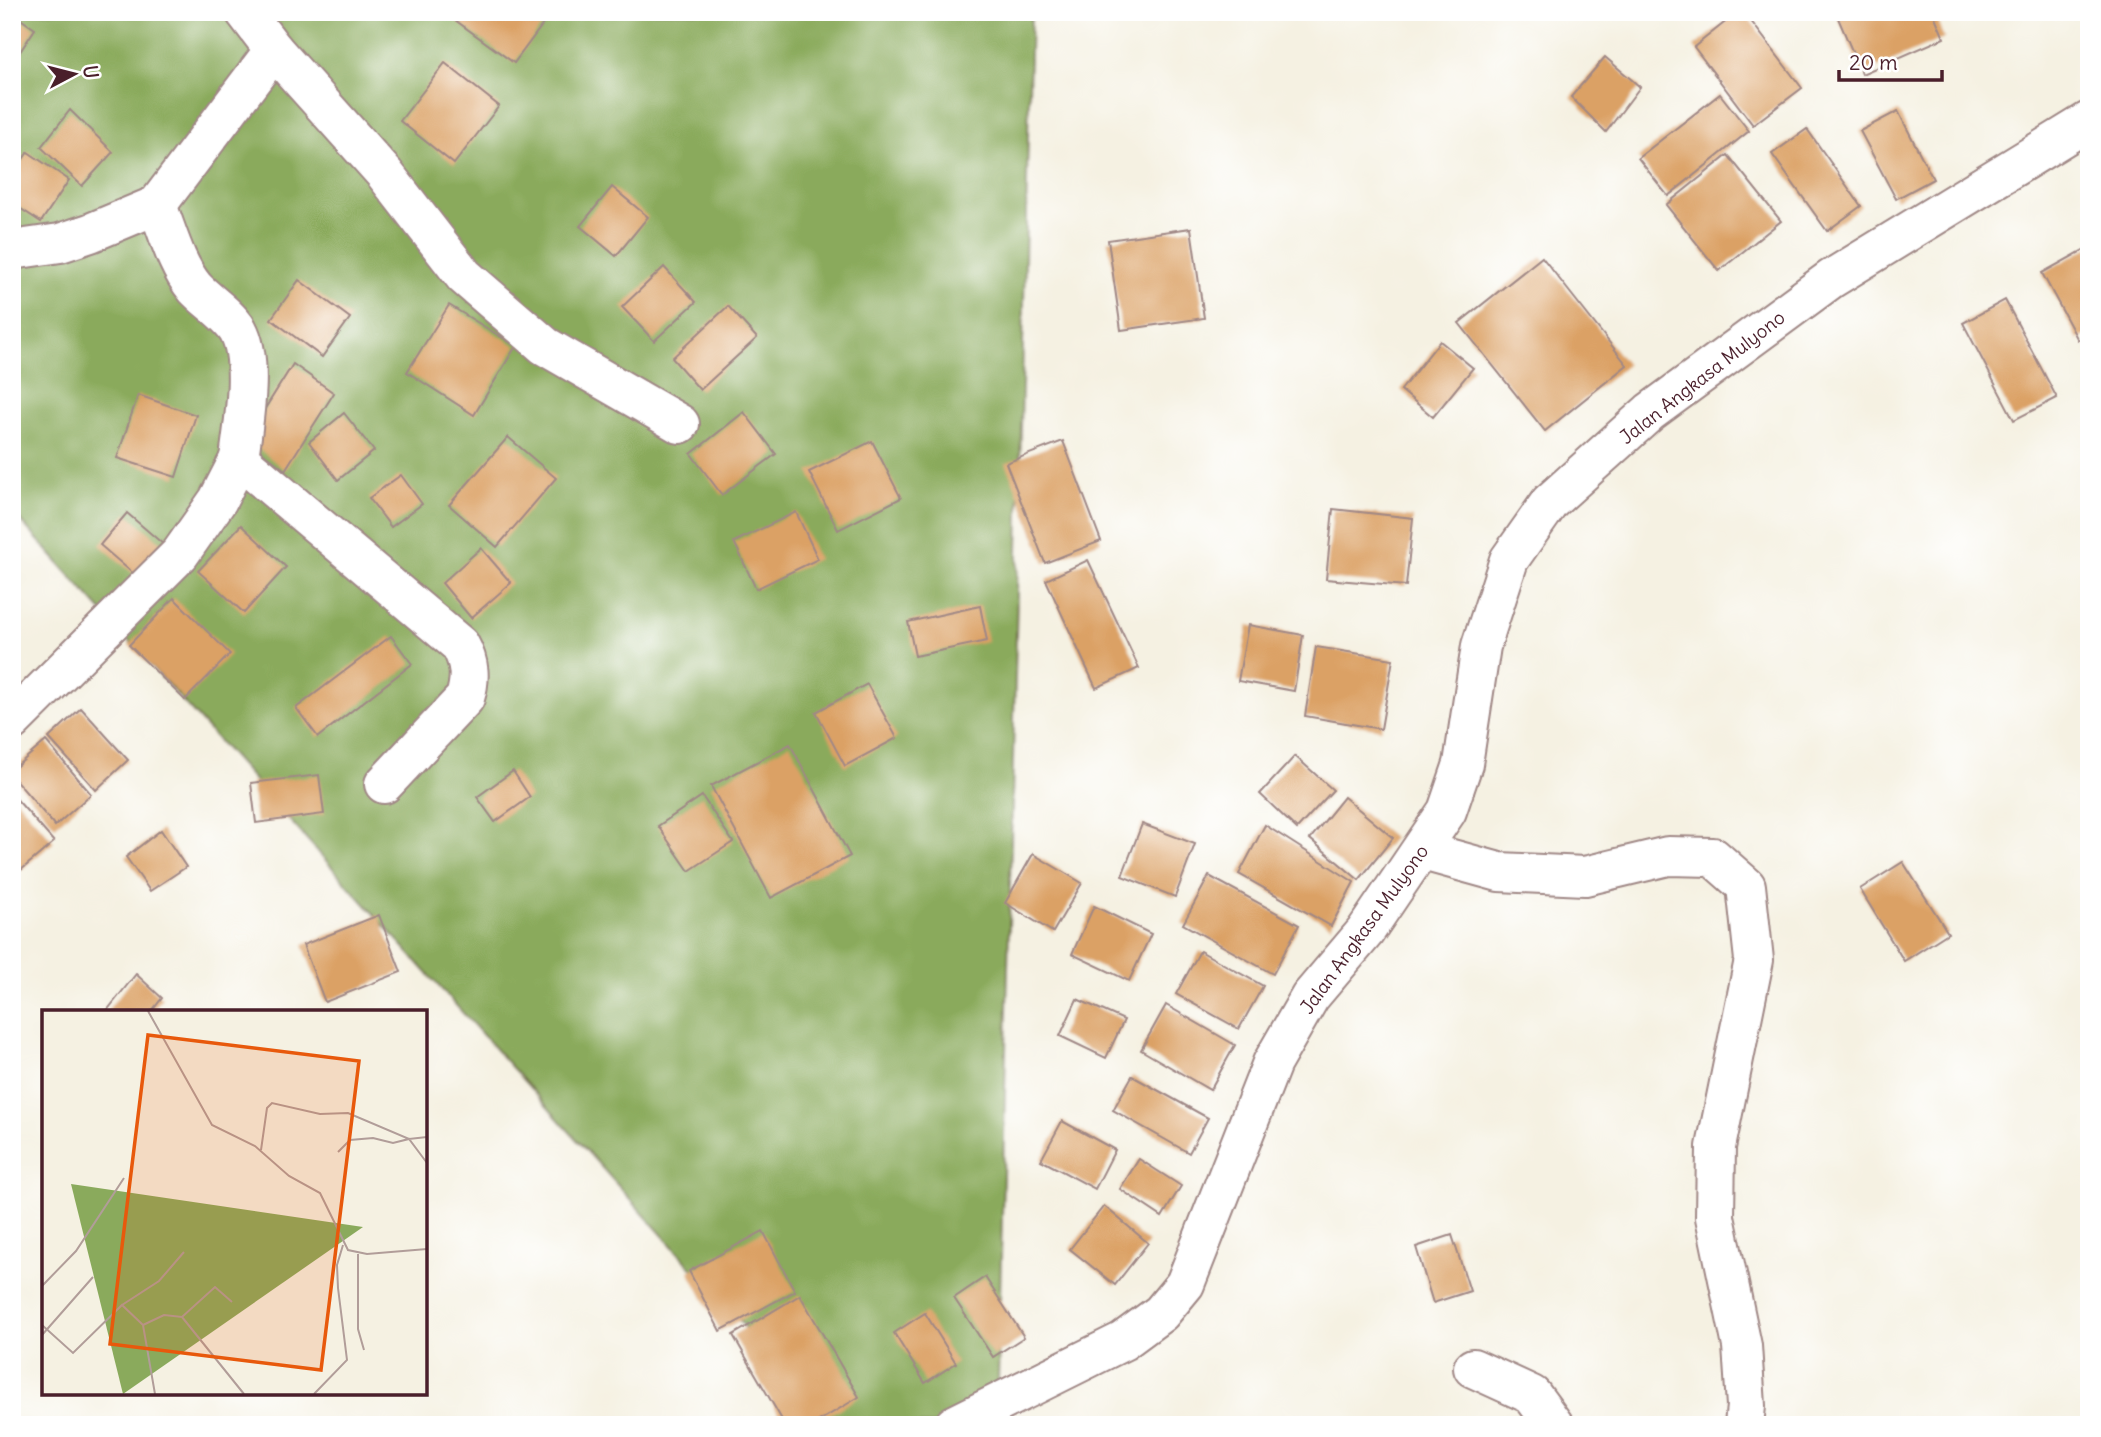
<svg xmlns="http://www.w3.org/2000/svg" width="2101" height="1437" font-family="Delius,sans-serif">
<rect width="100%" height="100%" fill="#fff"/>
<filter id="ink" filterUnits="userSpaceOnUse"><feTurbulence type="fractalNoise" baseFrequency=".0143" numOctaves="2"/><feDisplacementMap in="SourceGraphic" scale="14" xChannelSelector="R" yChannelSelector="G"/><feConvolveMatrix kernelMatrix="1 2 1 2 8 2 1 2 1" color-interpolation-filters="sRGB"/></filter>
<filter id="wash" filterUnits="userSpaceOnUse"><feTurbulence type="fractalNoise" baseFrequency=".00686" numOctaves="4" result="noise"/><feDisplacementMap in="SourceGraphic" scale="28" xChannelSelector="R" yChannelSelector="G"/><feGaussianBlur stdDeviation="1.57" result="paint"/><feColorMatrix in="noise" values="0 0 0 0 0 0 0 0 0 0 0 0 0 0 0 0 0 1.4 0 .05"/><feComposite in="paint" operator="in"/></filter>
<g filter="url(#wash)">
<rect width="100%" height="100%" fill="#f5f1e2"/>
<path fill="#8aaa5c" stroke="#6a6444" stroke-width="2" d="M12 12H1031L997 1425H833L12 511Z"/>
<g id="blocks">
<g fill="#dba165">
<path d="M461 12H552L514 63 455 20Z"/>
<path d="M1738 12H1744L1802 88 1753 125 1694 47Z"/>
<path d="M1851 12H1933L1944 38 1862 74 1838 18Z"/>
<path d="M12 13 35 29 12 64Z"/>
<path d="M1605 57 1640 87 1606 132 1571 97Z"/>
<path d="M445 63 499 106 454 164 400 121Z"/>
<path d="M1720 94 1749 131 1668 196 1638 158Z"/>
<path d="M70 110 113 152 82 186 41 147Z"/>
<path d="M1898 111 1933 179 1896 199 1860 131Z"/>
<path d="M1807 129 1861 206 1827 231 1772 154Z"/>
<path d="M28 152 69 180 41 222 12 203V175Z"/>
<path d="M1728 155 1781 221 1719 271 1666 205Z"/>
<path d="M612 187 648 217 616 256 580 226Z"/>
<path d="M1191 228 1204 318 1121 330 1108 240Z"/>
<path d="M2089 247V334L2078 340 2042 273Z"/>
<path d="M1542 257 1627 365 1545 431 1459 323Z"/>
<path d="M664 267 696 302 654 341 622 307Z"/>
<path d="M299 280 350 318 322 357 271 319Z"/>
<path d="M2005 300 2057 398 2014 420 1963 323Z"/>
<path d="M449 305 516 346 474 415 407 372Z"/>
<path d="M728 306 757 338 700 390 672 358Z"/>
<path d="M1440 341 1473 368 1433 417 1401 390Z"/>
<path d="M293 364 334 393 285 470 246 439Z"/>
<path d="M138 395 196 415 176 477 117 458Z"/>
<path d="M744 412 776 454 722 495 691 454Z"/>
<path d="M344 413 374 451 338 480 309 442Z"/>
<path d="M508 437 556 478 497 547 449 505Z"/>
<path d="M872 441 901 498 838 530 809 472Z"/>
<path d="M1063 441 1101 541 1045 563 1006 463Z"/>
<path d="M401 475 422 504 391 527 369 498Z"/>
<path d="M1333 509 1413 518 1406 586 1326 579Z"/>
<path d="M796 512 818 559 756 589 734 542Z"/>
<path d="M127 513 163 544 136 576 100 545Z"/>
<path d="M241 525 286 567 244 613 198 571Z"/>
<path d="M481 548 511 583 471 618 442 583Z"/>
<path d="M1088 560 1139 668 1096 688 1046 580Z"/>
<path d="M174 598 230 654 185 700 129 645Z"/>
<path d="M980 606 987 641 915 656 908 622Z"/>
<path d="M1248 625 1303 635 1294 691 1238 681Z"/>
<path d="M391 636 412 664 318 737 296 708Z"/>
<path d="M1316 647 1393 659 1381 729 1305 716Z"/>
<path d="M867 684 897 738 845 766 816 712Z"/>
<path d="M81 708 128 760 96 790 49 738Z"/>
<path d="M46 741 91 794 55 826 12 776V770Z"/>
<path d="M790 744 850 856 771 898 711 786Z"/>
<path d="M1295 756 1333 790 1297 829 1260 794Z"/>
<path d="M513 771 530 797 495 822 477 797Z"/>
<path d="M319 775 324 814 256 823 251 783Z"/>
<path d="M12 794 54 842 21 870 12 859Z"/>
<path d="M702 796 733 842 689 871 658 826Z"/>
<path d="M1344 797 1393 838 1359 880 1310 839Z"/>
<path d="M1142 824 1195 844 1175 897 1122 876Z"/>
<path d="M1265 825 1354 882 1331 926 1239 874Z"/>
<path d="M161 830 186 867 150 891 126 857Z"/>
<path d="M1033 854 1082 883 1053 932 1005 903Z"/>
<path d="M1903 862 1948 933 1904 961 1860 889Z"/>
<path d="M1209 876 1299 925 1273 974 1183 924Z"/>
<path d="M1094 906 1151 934 1129 981 1072 954Z"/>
<path d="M379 915 401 972 325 1002 303 945Z"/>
<path d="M1200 951 1263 986 1239 1029 1176 994Z"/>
<path d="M136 974 162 998 151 1012H106Z"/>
<path d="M1077 999 1124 1020 1106 1058 1060 1036Z"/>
<path d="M1166 1005 1235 1045 1210 1090 1141 1050Z"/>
<path d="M1132 1076 1208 1118 1189 1153 1113 1110Z"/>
<path d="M1062 1121 1115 1150 1095 1189 1041 1160Z"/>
<path d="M1139 1159 1181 1186 1162 1217 1120 1189Z"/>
<path d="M1104 1206 1148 1243 1115 1285 1070 1249Z"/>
<path d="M763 1231 795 1291 720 1331 689 1271Z"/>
<path d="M1452 1235 1470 1291 1433 1303 1416 1247Z"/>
<path d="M985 1277 1024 1337 993 1357 954 1298Z"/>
<path d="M800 1295 859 1397 812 1425H785L733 1335Z"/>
<path d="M925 1313 956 1363 925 1383 894 1333Z"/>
</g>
</g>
</g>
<g filter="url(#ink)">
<use href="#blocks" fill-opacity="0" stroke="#a08886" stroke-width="2"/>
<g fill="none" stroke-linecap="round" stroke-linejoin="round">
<g stroke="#a08886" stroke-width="42">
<g id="minor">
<path d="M274 50 385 174 464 276 545 346 680 424"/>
<path d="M157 205C168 233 176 265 195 288 208 302 228 314 238 330 255 361 243 425 239 459L460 645C470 663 471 678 465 698L384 784"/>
<path d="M12 250 60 243 90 233 157 205 274 50 245 12"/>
<path d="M12 721 180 554 218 500 239 459"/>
<path d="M1423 851 1499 872 1585 876 1668 856 1713 857 1746 886 1754 960 1716 1147 1715 1217 1742 1346 1746 1406 1744 1425"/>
<path d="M1473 1368 1532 1395 1554 1425"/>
</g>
</g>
<g stroke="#a08886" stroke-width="42">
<path id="major" d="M954 1425 1123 1341 1161 1313 1185 1284 1272 1063 1310 997 1365 932 1447 811 1463 764 1481 646 1509 560 1550 502 1650 412 1831 279 2089 121"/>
</g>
<use href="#minor" stroke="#fff" stroke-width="38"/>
<use href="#major" stroke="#fff" stroke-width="38"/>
</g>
</g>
<g text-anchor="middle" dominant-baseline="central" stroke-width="7" stroke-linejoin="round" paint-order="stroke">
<g font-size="19" fill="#4a1f2b" stroke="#fff">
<text transform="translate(1702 377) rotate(-38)">Jalan Angkasa Mulyono</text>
<text transform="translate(1364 929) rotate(-54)">Jalan Angkasa Mulyono</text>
</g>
</g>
<g transform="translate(42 1010)">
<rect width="385" height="385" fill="#f5f1e2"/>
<path d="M29 174 321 217 81 384Z" fill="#8aaa5c"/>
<path fill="none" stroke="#b19d99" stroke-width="2" d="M106 1 170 115 213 136 247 166 278 183 306 240 325 244 385 239M219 140 225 98 230 93 278 104 306 103 367 129 385 127M296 142 308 130 331 128 351 133 367 129 385 153M316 244V319L322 340M0 276 34 241 82 168M80 295 117 271 142 242M140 307 202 384M0 315 31 343 80 295 101 315 113 384M101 315 122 305 140 307 173 277 190 292M0 325 51 267M272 384 305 350 296 278 295 255 301 235"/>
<path fill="#e8590c" fill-opacity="0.15" stroke="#e8590c" stroke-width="3.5" d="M106 25 317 51 279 360 68 334Z"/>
<rect width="385" height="385" fill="none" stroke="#4a1f2b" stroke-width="3.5"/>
</g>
<rect width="2101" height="1437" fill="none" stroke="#fff" stroke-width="42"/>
<g transform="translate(74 74) rotate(83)" stroke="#ffffff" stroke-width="5" paint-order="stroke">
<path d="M0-5L12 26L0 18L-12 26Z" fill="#4a1f2b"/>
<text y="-10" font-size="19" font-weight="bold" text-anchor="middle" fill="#4a1f2b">U</text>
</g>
<path d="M1839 70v10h103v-10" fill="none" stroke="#4a1f2b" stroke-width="3.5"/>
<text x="1849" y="70" font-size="21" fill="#4a1f2b" stroke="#ffffff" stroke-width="5" paint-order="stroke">20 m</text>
</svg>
